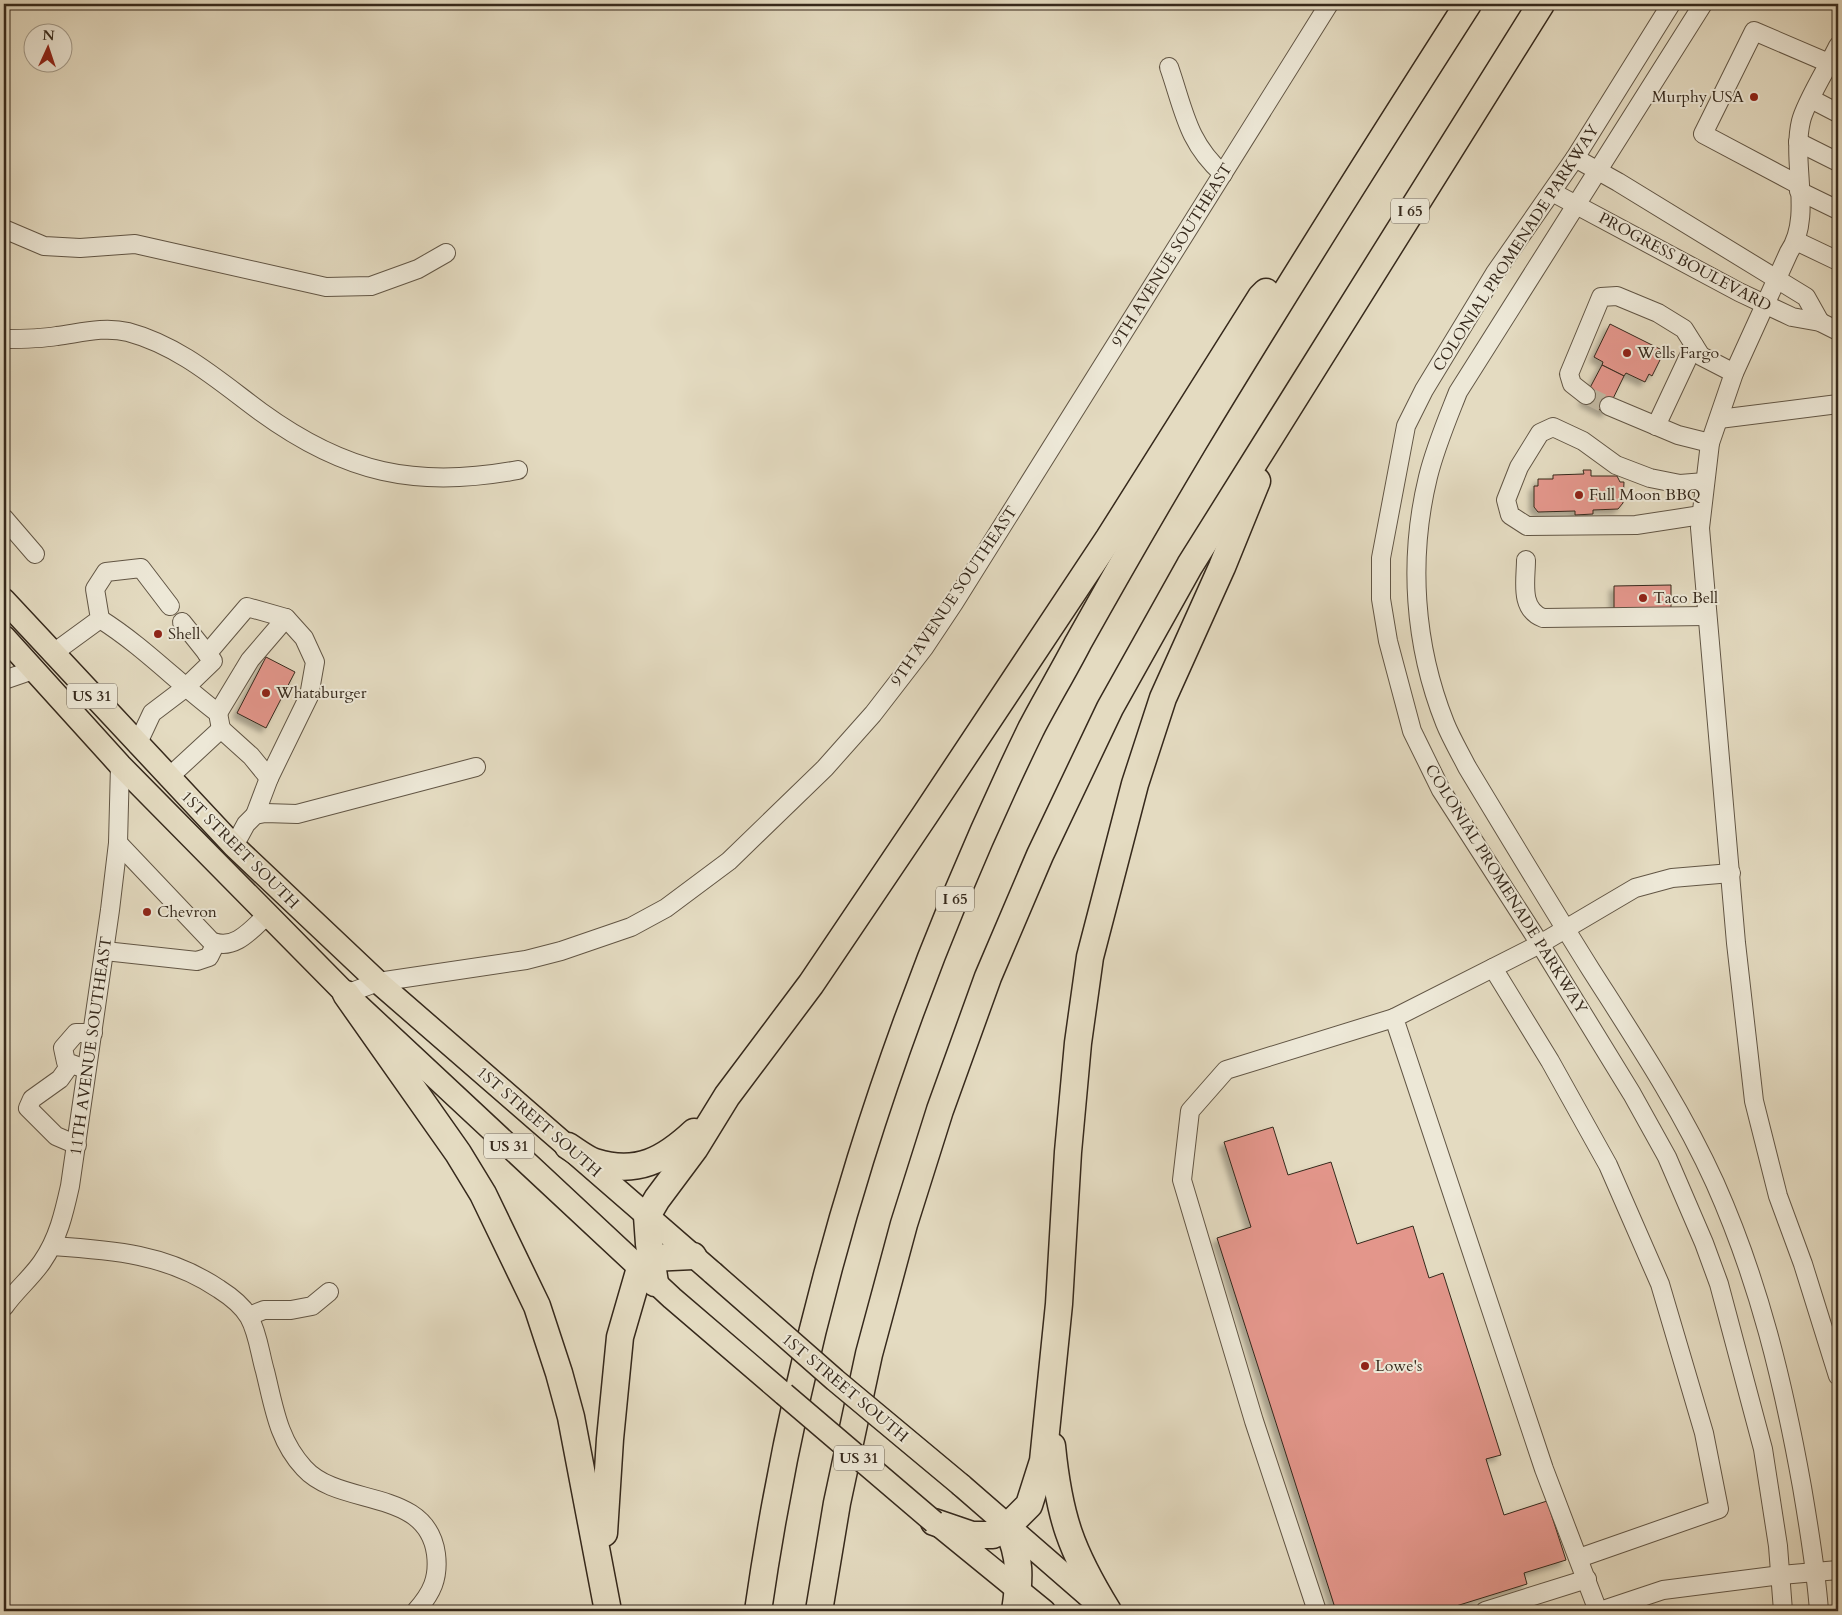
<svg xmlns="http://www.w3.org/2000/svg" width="1842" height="1615" font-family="Cardo,serif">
<defs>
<filter id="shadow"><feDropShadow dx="-4.5" dy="4.5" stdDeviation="2.5" flood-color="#0004"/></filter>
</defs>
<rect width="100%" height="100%" fill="#e4dbc1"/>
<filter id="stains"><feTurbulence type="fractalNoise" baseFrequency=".004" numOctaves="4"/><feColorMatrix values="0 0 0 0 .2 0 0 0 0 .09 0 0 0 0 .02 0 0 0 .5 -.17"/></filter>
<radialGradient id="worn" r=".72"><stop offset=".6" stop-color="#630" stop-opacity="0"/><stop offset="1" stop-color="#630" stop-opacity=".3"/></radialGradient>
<g fill="#e3968b" stroke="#36291c" filter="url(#shadow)">
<path d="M1610 324 1660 349 1656 358 1660 360 1652 376 1649 374 1645 382 1626 373 1624 376 1602 365 1603 362 1594 357Z"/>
<path d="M1602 365 1624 376 1606 413 1583 401Z"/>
<path d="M1583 470H1591V476H1617L1620 482H1624L1623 503 1618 509 1593 510V514L1575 515V511L1538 512 1534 507V486H1538V479H1553V475L1584 474Z"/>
<path d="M1671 585V611H1614V586Z"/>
<path d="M266 657 295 672 266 728 237 713Z"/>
<path d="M1273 1127 1288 1175 1331 1162 1357 1244 1413 1226 1429 1278 1443 1273 1501 1455 1486 1459 1504 1515 1547 1501 1566 1560 1524 1573 1527 1584 1440 1611H1336L1217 1238 1251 1227 1224 1142Z"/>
</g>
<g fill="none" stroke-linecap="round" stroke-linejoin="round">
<path stroke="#c1b7a0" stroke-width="18" stroke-dasharray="18 9" stroke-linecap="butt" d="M1586 395 1609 406"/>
<g stroke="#625645" stroke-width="20">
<g id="minor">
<path d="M1671 4 1575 158 1495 273 1424 390 1406 426 1381 558V599L1388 641 1412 731 1441 790 1540 944 1632 1094 1667 1157 1704 1243 1719 1284 1763 1449 1778 1546 1783 1611"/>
<path d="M1703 4 1458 392C1447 420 1435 448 1428 477 1408 559 1414 645 1445 723 1451 738 1460 753 1467 767 1508 835 1549 903 1591 970 1635 1039 1681 1108 1715 1183 1759 1282 1783 1381 1802 1487 1809 1528 1816 1569 1819 1611"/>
<path d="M1838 46C1829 65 1805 103 1801 121 1791 162 1813 217 1789 252L1734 373 1710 443 1700 528 1736 943 1754 1101 1778 1196 1803 1264 1838 1376"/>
<path d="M1169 67C1184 110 1187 142 1223 174"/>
<path d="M1811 99 1838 113"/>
<path d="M1798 142 1838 162"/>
<path d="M1575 158 1618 182 1806 297 1820 322"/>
<path d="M1799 185 1703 134 1754 31 1838 67"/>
<path d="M1799 191 1838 210"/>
<path d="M1552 192 1739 292 1792 317 1820 322 1838 331"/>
<path d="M4 229 44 246 80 248 135 244 326 287 371 286 418 269 446 253"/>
<path d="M1796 241 1838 261"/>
<path d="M4 339C22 339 39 339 57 336 80 333 104 326 128 332 180 346 219 381 261 412 345 473 416 489 518 470"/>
<path d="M1586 395 1572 384 1569 374 1601 297 1617 296 1658 313 1684 329 1701 356 1734 373"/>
<path d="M1609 406 1678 435 1710 443"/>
<path d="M1719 419 1838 404"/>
<path d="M1656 426 1694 345"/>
<path d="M1701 515 1636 525 1527 526 1510 515 1506 500 1519 467 1540 433 1553 427 1583 441 1616 465 1650 478 1680 484 1705 482"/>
<path d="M4 518 35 554"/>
<path d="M1526 560C1526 580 1519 609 1543 618L1707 616"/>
<path d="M100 619C143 646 178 683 218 713L221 729"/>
<path d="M52 654 100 619 95 589 106 572 141 568 170 606"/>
<path d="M4 680 33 670"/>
<path d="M218 713 250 660 286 618"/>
<path d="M137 745 152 713 185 688 213 661 182 622"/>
<path d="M168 778 221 729 251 756 269 778 309 696 315 662 304 638 286 618 247 607 207 654"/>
<path d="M255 815 269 778"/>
<path d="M118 843 211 941C234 952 252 929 267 915"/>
<path d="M234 846 246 824 255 815 265 813 297 814 476 767"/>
<path d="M105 951 197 961 209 957 216 943"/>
<path d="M1493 968 1550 1061 1608 1165 1660 1284 1704 1433 1719 1509 1579 1558"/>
<path d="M346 994 378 982 526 960 561 951 631 927 666 908 729 861 825 768 873 714 924 648 954 603 1329 4"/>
<path d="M70 1065 60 1079 32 1099 28 1108 56 1136 77 1145"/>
<path d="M80 1067 66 1062 63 1048 76 1033H93"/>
<path d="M52 1246C113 1250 167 1254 219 1289 230 1296 242 1305 249 1317 258 1333 260 1354 265 1371 274 1407 278 1440 304 1468 340 1508 427 1487 436 1554 439 1578 432 1593 416 1611"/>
<path d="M4 1307C15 1291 31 1278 42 1262 58 1239 64 1213 70 1186L110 910 118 843 120 765"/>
<path d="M249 1316 264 1310H291L312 1306 329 1292"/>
<path d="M1317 1611 1254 1421 1182 1180 1190 1111 1226 1070 1394 1018"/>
<path d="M1485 1611 1587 1579"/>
<path d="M1598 1611 1544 1469 1394 1018 1540 944 1635 888 1672 878 1731 873"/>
<path d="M1600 1611 1663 1590 1781 1575 1838 1570"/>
</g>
</g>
<g stroke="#36291c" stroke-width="25">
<g id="major">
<path d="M4 600 234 846 378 982 713 1273"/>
<path d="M4 637 120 765 346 994 672 1298 784 1394"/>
<path d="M961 1485 1100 1606"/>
<path d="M941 1527 1044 1611"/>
</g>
</g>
<g stroke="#36291c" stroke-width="29">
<g id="highway">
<path d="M346 994 458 1153 483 1194 537 1306 559 1373 571 1417 608 1611"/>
<path d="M568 1146C576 1151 586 1159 595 1162 637 1175 664 1160 694 1132"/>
<path d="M655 1283 649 1244 647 1216 657 1199 695 1148 727 1096 811 984 925 815 1109 538 1261 297 1266 292"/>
<path d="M1052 1446C1059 1517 1071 1551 1108 1611"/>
<path d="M934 1522 972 1535H993L1007 1527 1029 1505 1043 1461 1059 1304 1068 1152 1078 1043 1090 957 1135 784 1163 698 1222 567 1257 481"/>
<path d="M1007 1527C1021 1557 1020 1579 1015 1611"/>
<path d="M604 1533 610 1439 620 1337 640 1268 651 1258 693 1256"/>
<path d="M758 1611C802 1305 896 1007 1031 729 1046 700 1063 672 1078 643 1116 575 1154 509 1194 442 1283 295 1375 149 1468 4"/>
<path d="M819 1611 837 1503 869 1354 904 1224 940 1110 988 977 1040 855 1110 708 1190 565 1541 4"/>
</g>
</g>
<use href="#minor" stroke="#ede8d7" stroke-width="18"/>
<use href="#major" stroke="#e4dbc1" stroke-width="22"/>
<use href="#highway" stroke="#e4dbc1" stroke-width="26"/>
<g stroke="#36291c" stroke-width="25" stroke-linecap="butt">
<g id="major-bridge">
<path d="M713 1273 835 1380 961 1485"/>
<path d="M784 1394 934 1522"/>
</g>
</g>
<use href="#major-bridge" stroke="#e4dbc1" stroke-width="22"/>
</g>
<g fill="#8f2418" stroke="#ede8d7" stroke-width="2">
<circle cx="1754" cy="97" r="5"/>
<circle cx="1627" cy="353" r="5"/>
<circle cx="1579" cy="495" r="5"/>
<circle cx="1643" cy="598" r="5"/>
<circle cx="158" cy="634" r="5"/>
<circle cx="266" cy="693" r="5"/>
<circle cx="147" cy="912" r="5"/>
<circle cx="1365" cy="1366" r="5"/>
</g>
<g text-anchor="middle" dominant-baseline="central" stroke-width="4" stroke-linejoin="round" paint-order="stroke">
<g fill="#ede8d7" stroke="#6d6254" stroke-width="1">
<rect x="1391" y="198.5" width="38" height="25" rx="4"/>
<rect x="67" y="683.5" width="50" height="25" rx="4"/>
<rect x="936" y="886.5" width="38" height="25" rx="4"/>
<rect x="484" y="1133.5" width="50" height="25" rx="4"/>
<rect x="834" y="1445.5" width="50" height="25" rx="4"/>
</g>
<g font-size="15" font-weight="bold" fill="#36291c">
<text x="1410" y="211">I 65</text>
<text x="92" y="696">US 31</text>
<text x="955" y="899">I 65</text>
<text x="509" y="1146">US 31</text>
<text x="859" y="1458">US 31</text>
</g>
<g font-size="16" fill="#36291c" stroke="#ede8d7" text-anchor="start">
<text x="1744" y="97" text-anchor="end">Murphy USA</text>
<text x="1637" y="353">Wells Fargo</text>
<text x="1589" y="495">Full Moon BBQ</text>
<text x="1653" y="598">Taco Bell</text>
<text x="168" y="634">Shell</text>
<text x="276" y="693">Whataburger</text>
<text x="157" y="912">Chevron</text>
<text x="1375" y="1366">Lowe's</text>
</g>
<g font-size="16" fill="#36291c" stroke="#ede8d7">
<text transform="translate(1516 248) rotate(-57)">COLONIAL PROMENADE PARKWAY</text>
<text transform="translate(1172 255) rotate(-58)">9TH AVENUE SOUTHEAST</text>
<text transform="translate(1685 262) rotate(28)">PROGRESS BOULEVARD</text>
<text transform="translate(954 596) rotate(-56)">9TH AVENUE SOUTHEAST</text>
<text transform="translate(240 850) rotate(45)">1ST STREET SOUTH</text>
<text transform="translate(1506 889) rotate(58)">COLONIAL PROMENADE PARKWAY</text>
<text transform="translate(91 1046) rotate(-82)">11TH AVENUE SOUTHEAST</text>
<text transform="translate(539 1122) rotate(41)">1ST STREET SOUTH</text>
<text transform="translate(845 1388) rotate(40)">1ST STREET SOUTH</text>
</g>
</g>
<rect width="1842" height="1615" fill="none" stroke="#e4dbc1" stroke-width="20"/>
<rect x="5" y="5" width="1832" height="1605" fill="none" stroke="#36291c" stroke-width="2.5"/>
<rect x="10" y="10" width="1822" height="1595" fill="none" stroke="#36291c"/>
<g transform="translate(48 48) rotate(3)"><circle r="24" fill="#ede8d7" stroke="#a49c8c"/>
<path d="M0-4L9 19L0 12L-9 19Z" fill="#8f2418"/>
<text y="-8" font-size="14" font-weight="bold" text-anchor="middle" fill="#36291c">N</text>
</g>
<rect width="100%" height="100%" filter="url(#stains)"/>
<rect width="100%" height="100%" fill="url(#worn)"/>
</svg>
